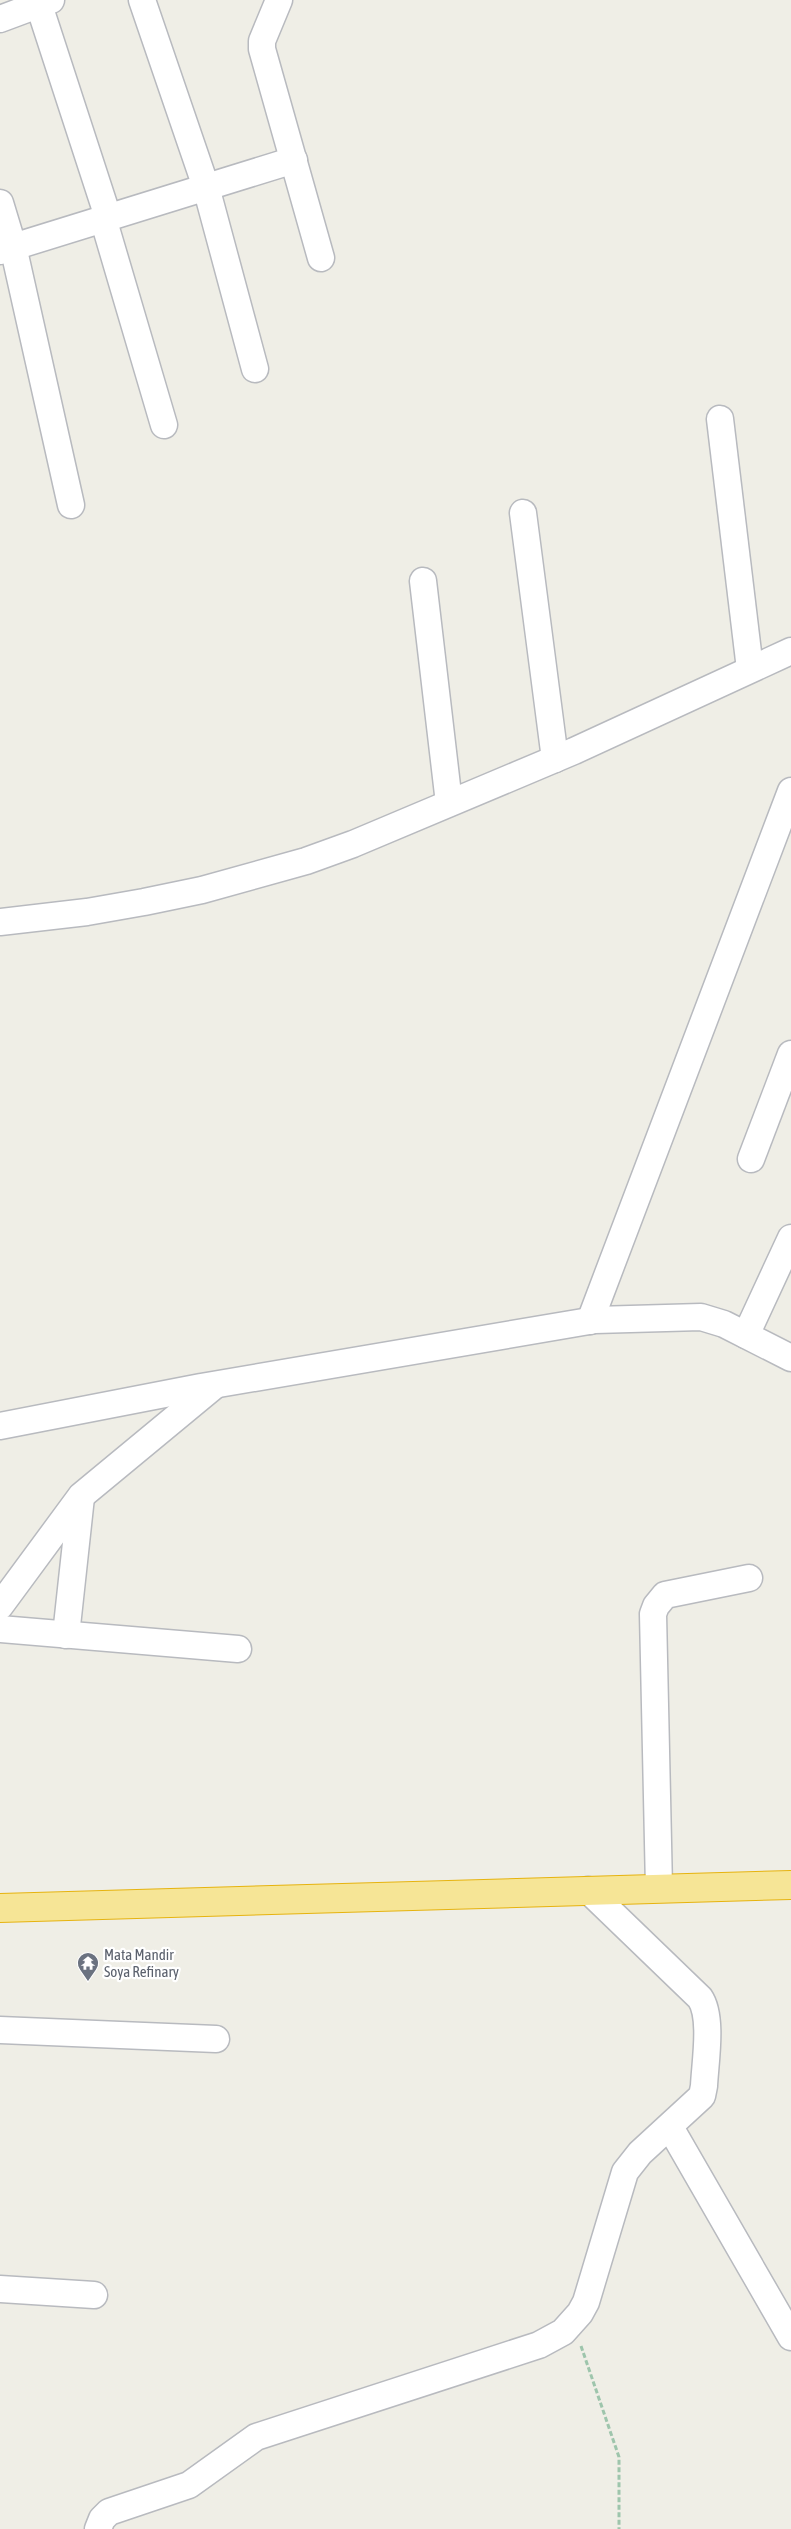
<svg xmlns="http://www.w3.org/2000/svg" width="791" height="2529" font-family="'Asap Condensed',sans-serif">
<rect width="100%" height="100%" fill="#efeee6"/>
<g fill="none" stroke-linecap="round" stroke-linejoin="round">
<g stroke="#b8babf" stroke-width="29">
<g id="minor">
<path d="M142 0 206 187 255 369"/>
<path d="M279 0 262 41V49L321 258"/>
<path d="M39 5 108 217"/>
<path d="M0 19 51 0"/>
<path d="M0 203 13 246 71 505"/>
<path d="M103 218 164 425"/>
<path d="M0 251 294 160"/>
<path d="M720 419 750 669"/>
<path d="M523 513 555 759"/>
<path d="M423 581 449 803"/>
<path d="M0 922 87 912 144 902 202 890 306 861 353 844 574 751 791 651"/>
<path d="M751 1159 791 1054"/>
<path d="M590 1321 791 791"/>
<path d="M746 1335 791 1238"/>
<path d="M0 1426 201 1387 595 1320 701 1317 724 1324 791 1358"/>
<path d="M0 1606 81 1496 214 1386"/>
<path d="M0 1629 238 1649"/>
<path d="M66 1635 81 1497"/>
<path d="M659 1888 653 1614 656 1606 665 1595 749 1578"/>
<path d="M0 2030 216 2039"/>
<path d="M670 2127 791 2337"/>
<path d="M0 2289 94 2295"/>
<path d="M98 2529 102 2519 109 2512 189 2485 256 2437 539 2345 563 2332 580 2313 586 2302 625 2172 640 2153 702 2096 704 2086C705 2063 713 2017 700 1998L588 1890"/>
</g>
</g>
<g stroke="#e6b30f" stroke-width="30">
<path id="highway" d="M0 1908 791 1885"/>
</g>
<path stroke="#9ec5ac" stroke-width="3" stroke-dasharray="5 2.5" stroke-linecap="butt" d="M581 2346 619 2457V2529"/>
<use href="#minor" stroke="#fff" stroke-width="26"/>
<use href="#highway" stroke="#f6e596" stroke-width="28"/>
</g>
<defs>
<g id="temple-pin" transform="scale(1.125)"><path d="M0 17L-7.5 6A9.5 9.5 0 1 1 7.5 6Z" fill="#6b7280" stroke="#fff"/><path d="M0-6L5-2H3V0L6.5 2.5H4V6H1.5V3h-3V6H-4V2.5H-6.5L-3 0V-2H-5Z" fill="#fff"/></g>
</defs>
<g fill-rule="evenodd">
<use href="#temple-pin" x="88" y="1963"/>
</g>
<g text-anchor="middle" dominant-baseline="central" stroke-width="4.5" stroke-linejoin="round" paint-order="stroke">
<g font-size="15" fill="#5b616d" stroke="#fff" text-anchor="start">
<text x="104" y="1954">Mata Mandir<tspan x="104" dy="17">Soya Refinary</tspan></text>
</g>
</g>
</svg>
